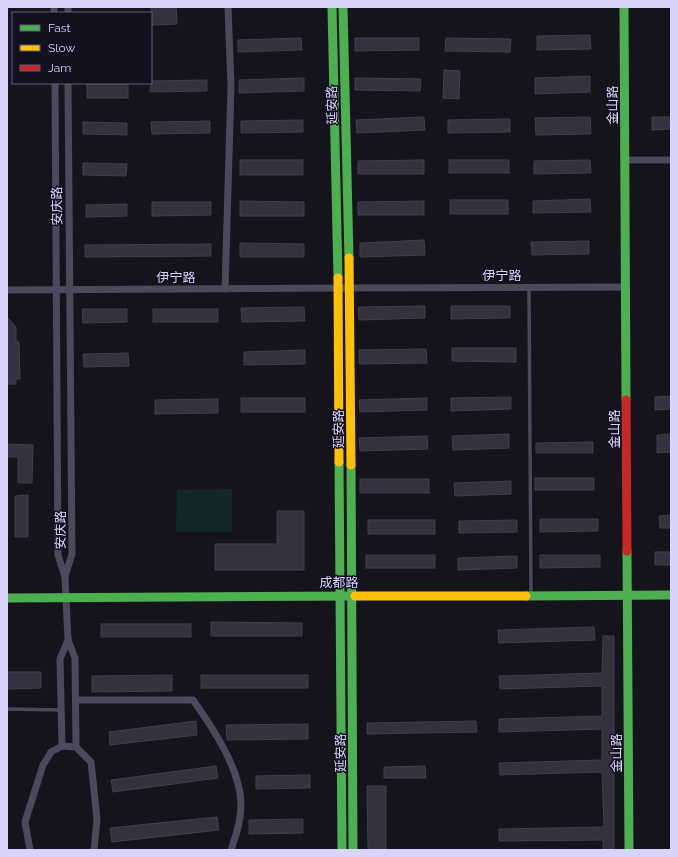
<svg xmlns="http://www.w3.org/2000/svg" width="678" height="857" font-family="Raleway,'Noto Sans SC',sans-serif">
<rect width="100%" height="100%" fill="#15141c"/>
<path fill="#132728" d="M232 489V532H176L177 490Z"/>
<g fill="#33323e" stroke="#423f4f">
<path d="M151 7H176L177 24 151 25Z"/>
<path d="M590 35 591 49 537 50V36Z"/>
<path d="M301 38 302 50 238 52V40Z"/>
<path d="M355 38H419V50L355 51Z"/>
<path d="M446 38 511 39 510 52 445 51Z"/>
<path d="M444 70 460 71 459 99 443 98Z"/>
<path d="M590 76V92L535 94V78Z"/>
<path d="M304 78V91L239 93V80Z"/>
<path d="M355 78 421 79 420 91 355 90Z"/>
<path d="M207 80V91L150 92 151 81Z"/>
<rect x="87" y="84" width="41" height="14"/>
<path d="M424 117 425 130 357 133 356 120Z"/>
<path d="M590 117 591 134 536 135 535 118Z"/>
<path d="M652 117H671V129L652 130Z"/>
<path d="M510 119V132L448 133V120Z"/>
<path d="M303 120V132L241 133V121Z"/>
<path d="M210 121V133L152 134 151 122Z"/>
<path d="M83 122 127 123V135L83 134Z"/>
<rect x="240" y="160" width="63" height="15"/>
<path d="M424 160V174H358V161Z"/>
<rect x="449" y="160" width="60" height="13"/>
<path d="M590 160 591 173 534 174V161Z"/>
<path d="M83 163 127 164 126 176 83 175Z"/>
<path d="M590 199 591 212 533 213V201Z"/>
<rect x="450" y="200" width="58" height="14"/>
<path d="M240 201 304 202V216H240Z"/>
<path d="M424 201V215H358V202Z"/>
<path d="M152 202H211V215L152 216Z"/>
<path d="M127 204V216L86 217V205Z"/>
<path d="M424 240 425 255 360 257V243Z"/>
<path d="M589 241V254L532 255 531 242Z"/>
<path d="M240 243 304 244V257H240Z"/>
<path d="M211 244V256L85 257V245Z"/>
<path d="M425 306V318L359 320 358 307Z"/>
<path d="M451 306H510V318L451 319Z"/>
<path d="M304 307 305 321 242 322 241 308Z"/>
<path d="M82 309H127V322L83 323Z"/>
<rect x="153" y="309" width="65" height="13"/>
<path d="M7 317 16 327V342H19L20 379H16V384H7Z"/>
<path d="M452 348H516V362L452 361Z"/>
<path d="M426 349 427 363 359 364V350Z"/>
<path d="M305 350V364L244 365V352Z"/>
<path d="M128 353 129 366 84 367 83 354Z"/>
<path d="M671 396V409L655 410V397Z"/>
<path d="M511 397V409L451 411V398Z"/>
<rect x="241" y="398" width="64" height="14"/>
<path d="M427 398V410L360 412 359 400Z"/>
<path d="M218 399V413L155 414V400Z"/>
<path d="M509 434V448L453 450 452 436Z"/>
<path d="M671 434V452L657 453V435Z"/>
<path d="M427 436 428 449 360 451 359 438Z"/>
<path d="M593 442V453H536V443Z"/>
<path d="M7 444 33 445 32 483H18V457H7Z"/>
<rect x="535" y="478" width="59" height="12"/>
<rect x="360" y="479" width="69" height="14"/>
<path d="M511 481V494L455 496 454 483Z"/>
<path d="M28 495V537H15V496Z"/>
<path d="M277 511H304V570H215V544H277Z"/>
<path d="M671 515V528H660L659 516Z"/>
<path d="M540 519H598V531L540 532Z"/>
<rect x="368" y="520" width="67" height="14"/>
<path d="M517 520V532L459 533V521Z"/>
<rect x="655" y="552" width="16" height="13"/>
<rect x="366" y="555" width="69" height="13"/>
<path d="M540 555H600V567L540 568Z"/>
<path d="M517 556V568L458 570V558Z"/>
<path d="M211 622 302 623V636H211Z"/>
<rect x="101" y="624" width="90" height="13"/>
<path d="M594 627 595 640 499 643 498 630Z"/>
<path d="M603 636H614V850H603V840L499 841V829L604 827 602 772 500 775 499 763 602 760V729L499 732V719L602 716V686L500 689 499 676 602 673Z"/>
<path d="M7 672H41V688L7 689Z"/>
<path d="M172 675V691L92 692V676Z"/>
<rect x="201" y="675" width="107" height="13"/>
<path d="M196 721 197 735 110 745 109 732Z"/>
<path d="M476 721 477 732 367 734V723Z"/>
<path d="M308 724V739L227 740 226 725Z"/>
<path d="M216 766 218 778 113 792 111 780Z"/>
<path d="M425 766 426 778H384V767Z"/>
<path d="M310 775V788L256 789V776Z"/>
<path d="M367 786H386V850H368Z"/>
<path d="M217 817 219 830 112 842 110 828Z"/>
<path d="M303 819V833L249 834V820Z"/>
</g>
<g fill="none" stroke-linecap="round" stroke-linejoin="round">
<g stroke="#4b4a5c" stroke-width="3.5">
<path d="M529 287 531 594"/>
<path d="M7 709 61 710"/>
</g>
<g stroke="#4b4a5c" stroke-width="7">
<path d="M54 7V13"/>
<path d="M68 13V7"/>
<path d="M55 83 58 555 65 577 68 640 75 658 76 747 91 762 97 819 94 850"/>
<path d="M625 160H671"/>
<path d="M355 288 626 287"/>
<path d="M225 289 231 87 228 7"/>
<path d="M7 290 344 288"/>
<path d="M65 576 72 554 68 83"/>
<path d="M76 700H193C213 728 241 770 241 805 241 821 236 835 231 850"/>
<path d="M62 746 60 659 68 640"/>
<path d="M30 850 25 822 43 765 51 752 62 746 76 747"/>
</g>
<g stroke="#4caf50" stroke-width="9">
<path d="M332 7 338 278"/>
<path d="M343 7 349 258"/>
<path d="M624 7 626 400"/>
<path d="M339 462 342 850"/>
<path d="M351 465 353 850"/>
<path d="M627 551 629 850"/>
<path d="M526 596 671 595"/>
<path d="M7 598 355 596"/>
</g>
<g stroke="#ffc107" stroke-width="9">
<path d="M349 258 351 465"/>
<path d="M338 278 339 462"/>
<path d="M355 596H526"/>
</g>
<path stroke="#c62828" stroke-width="9" d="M626 400 627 551"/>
</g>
<g text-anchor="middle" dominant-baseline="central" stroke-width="3" stroke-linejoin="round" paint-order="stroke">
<g font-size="13" fill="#d9d4fa" stroke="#131020">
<text transform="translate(332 105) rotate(-91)">延安路</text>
<text transform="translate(612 105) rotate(-90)">金山路</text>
<text transform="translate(57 206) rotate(-91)">安庆路</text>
<text x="502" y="275">伊宁路</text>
<text x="176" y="277">伊宁路</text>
<text transform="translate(338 429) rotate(-90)">延安路</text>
<text transform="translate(614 429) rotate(-90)">金山路</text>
<text transform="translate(60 530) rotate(-90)">安庆路</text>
<text x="339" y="582">成都路</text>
<text transform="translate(340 753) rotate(-90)">延安路</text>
<text transform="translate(616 753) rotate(-90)">金山路</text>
</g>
</g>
<rect width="678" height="857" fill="none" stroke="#d9d4fa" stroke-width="16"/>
<rect x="12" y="12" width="140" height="72" fill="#131020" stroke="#625e77"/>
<rect x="20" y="25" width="20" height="6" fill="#4caf50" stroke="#625e77"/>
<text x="48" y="32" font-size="12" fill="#d9d4fa">Fast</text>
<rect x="20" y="45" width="20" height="6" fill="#ffc107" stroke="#625e77"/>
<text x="48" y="52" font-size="12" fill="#d9d4fa">Slow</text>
<rect x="20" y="65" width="20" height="6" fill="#c62828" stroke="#625e77"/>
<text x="48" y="72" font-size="12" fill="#d9d4fa">Jam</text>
</svg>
